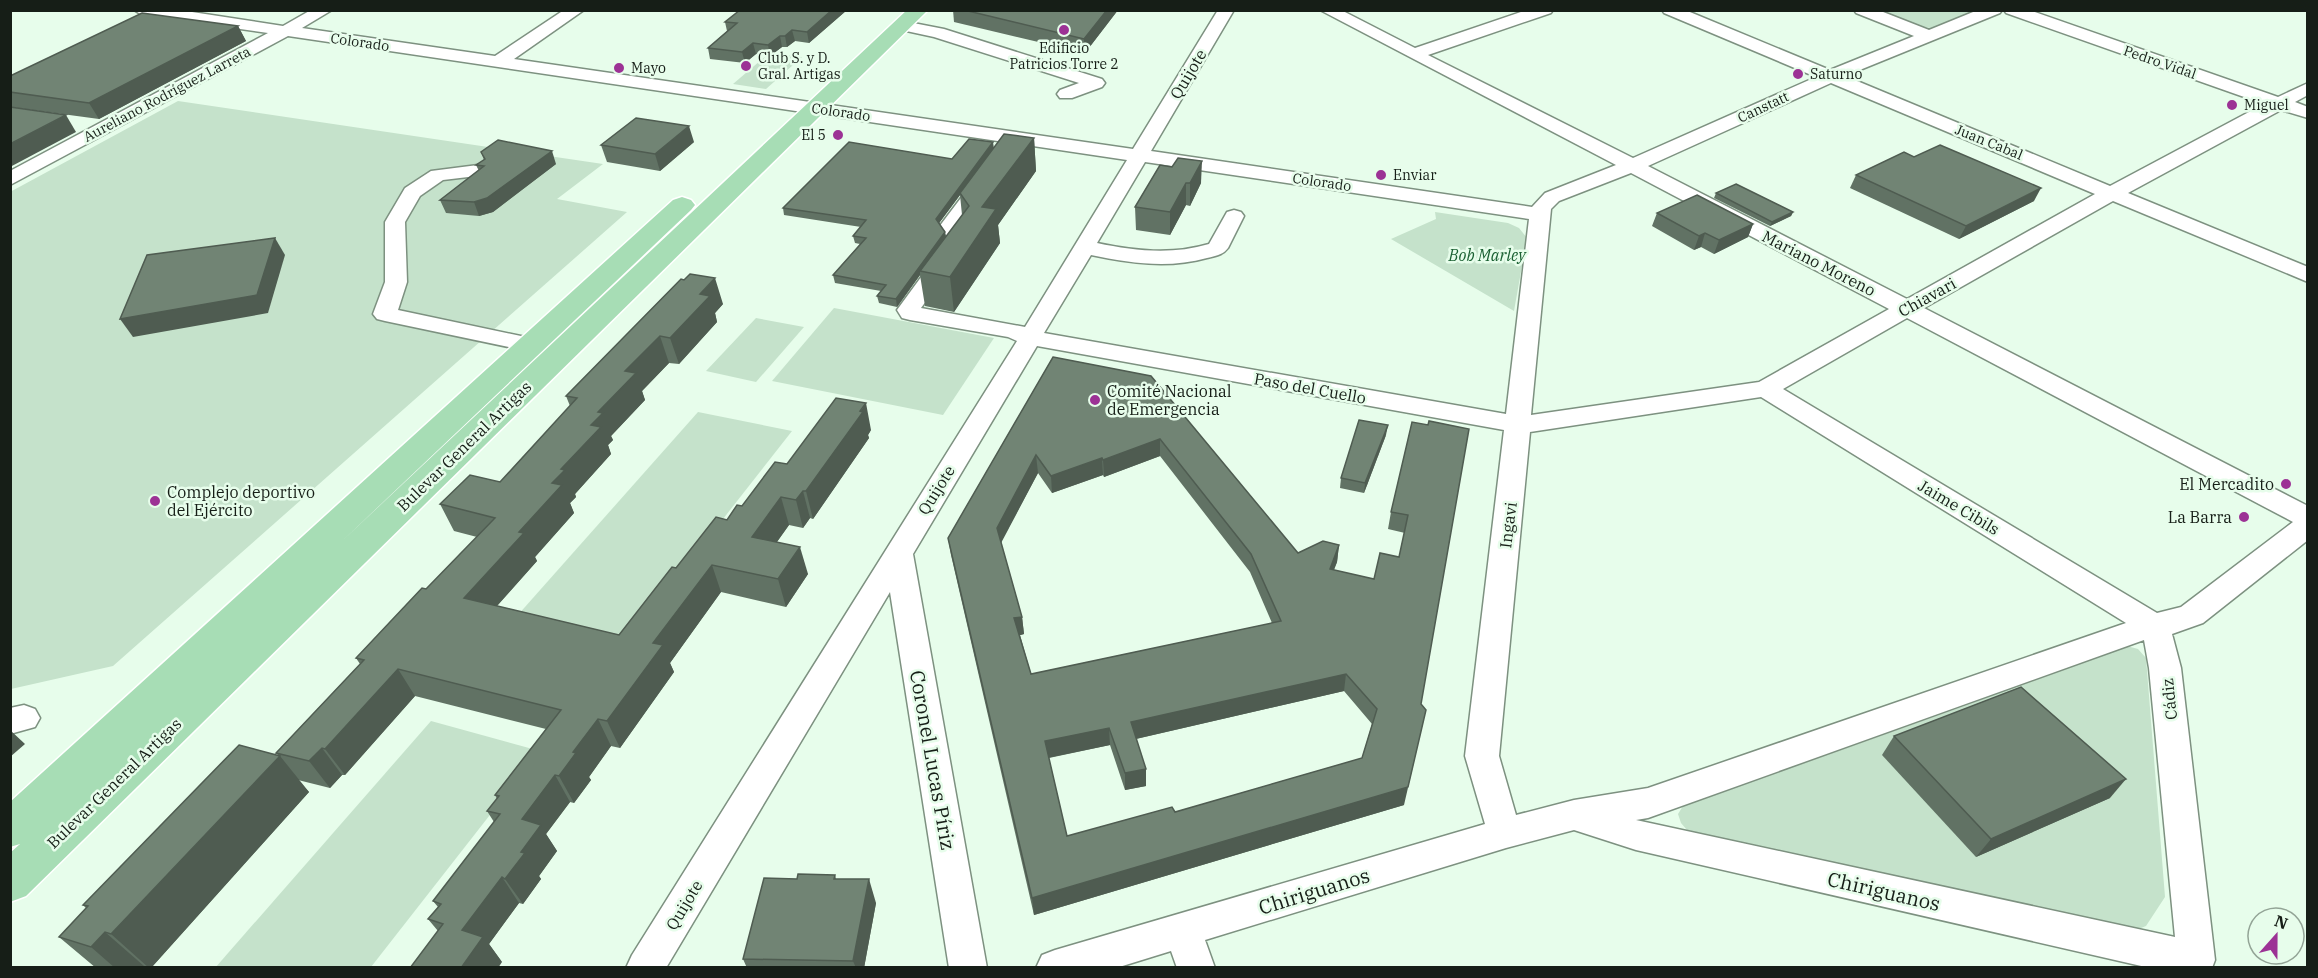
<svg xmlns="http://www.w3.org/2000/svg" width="2318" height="978" font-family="'IBM Plex Serif',serif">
<rect width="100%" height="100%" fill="#e7fdeb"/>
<g fill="#c5e2cb">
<path d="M1876 11H1977L1934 28C1914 29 1894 18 1876 11Z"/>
<path d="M773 53 802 57 766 89 733 84 767 55Z"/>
<path d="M178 101 603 164 557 199 627 212 113 666 11 689 10 192Z"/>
<path d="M1435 212 1508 223 1519 228 1527 238 1514 311 1391 239 1436 219Z"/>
<path d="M834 308 994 338 943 415 772 381Z"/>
<path d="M756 318 804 327 756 382 706 371Z"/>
<path d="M698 412 792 431 625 644 517 616Z"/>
<path d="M2127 646 2138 649 2146 658 2165 897 2146 926 2136 930 1687 830 1681 823 1678 814 1683 806 1970 704 2085 657Z"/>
<path d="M431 721 540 751 371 967 215 968Z"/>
</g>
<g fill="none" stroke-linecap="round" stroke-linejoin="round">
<g stroke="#7d9180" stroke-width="3">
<g id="minor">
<path d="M134 10H179L283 26 311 10H332L302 28 495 56 564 10H584L514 59 1133 149 1218 10H1234L1151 151 1532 207 1545 193 1616 165 1320 10H1341L1415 48 1527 10H1553L1551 13 1428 55 1633 158 1816 77 1664 13 1662 10H1685L1830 70 1914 36 1856 13 1854 10H1878L1929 30 1978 10H2002L2000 13 1845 76 2110 186 2264 104 2006 13 2004 10H2029L2278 97 2308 83V95L2295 102 2308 107V118L2281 110 2128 193 2308 267V282L2113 201 1924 308 2308 506V540L2203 623 2172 634 2181 668 2215 960 2212 968H2150L1636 850 1574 830 1506 848 1205 940 1215 968H1177L1171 951 1116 968H1036L1042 955 1055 950 1485 824 1465 756 1504 430 1037 346 913 554 987 968H949L890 592 666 968H626L632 955 1017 341 1008 337 910 320 902 318 897 310 949 239 939 227 976 178H990L993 182 961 227 971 239 921 308 1025 327 1127 160 288 36 10 185V171L268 33 142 15ZM1831 83 2095 194 1907 299 1648 166ZM1145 162 1529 219 1506 414 1044 333 1091 255C1129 263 1168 269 1207 258 1215 256 1223 255 1228 248L1244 216 1241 212 1234 210 1227 212 1209 244C1172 255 1135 251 1097 243ZM1631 173 1889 309 1759 382 1531 415 1551 209 1559 201ZM1907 318 2293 522 2181 607 2157 613 1783 389ZM1761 397 2126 623 1648 788 1574 800 1516 815 1499 756 1530 432ZM2144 640 2149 668 2175 937 1636 820 1648 818Z"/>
<path d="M903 21 944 29 1102 79 1105 83 1102 87 1072 98H1060L1057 94 1060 90 1079 83 934 37 897 29 895 26 897 23Z"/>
<path d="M478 165 485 167 488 171 485 175 443 180 420 196 405 222 407 282 398 310 540 340 544 345 540 350 532 352 385 321 377 319 373 314 385 282V222L405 188 431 171Z"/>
<path d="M24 705 35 709 40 718 35 727 10 734V708Z"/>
</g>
</g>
<g stroke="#fff" stroke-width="3">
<path id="major" d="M907 10H928L26 896 10 902V853L20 844 10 847V802L673 200 682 197 691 200 695 205 691 210 340 543Z"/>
</g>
<use href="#minor" fill="#fff" fill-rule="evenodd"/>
<use href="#major" fill="#a7ddb5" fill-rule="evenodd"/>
</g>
<g fill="#617264" fill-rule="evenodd">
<path d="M847 10 809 43 795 41 787 47H782L770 56 756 54 745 63 710 59 708 48 727 31 725 22Z"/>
<path d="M953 10H1118L1085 53 954 22Z"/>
<path d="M238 26 246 41 99 119 10 107V76Z"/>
<path d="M1034 138 1036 171 998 225 1000 243 954 312 925 306 920 275 897 307 879 303 877 296 881 291 835 283 833 275 860 244 855 243 853 236 861 227 784 215 783 208 994 147ZM960 195 962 215 946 237 945 232 939 223Z"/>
<path d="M694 142 660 171 607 162 601 145Z"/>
<path d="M481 152 556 164 493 212 479 216 446 213 440 200 479 171 476 165 484 160Z"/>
<path d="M1914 157 2034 201 1959 239 1850 188 1856 175Z"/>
<path d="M1160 165 1201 183 1190 206 1186 205 1170 235 1136 230 1135 207Z"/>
<path d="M1716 193 1793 212 1791 216 1770 226 1714 198Z"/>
<path d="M1657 213 1753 224 1748 237 1714 254 1701 247 1694 250 1652 226Z"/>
<path d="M681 279 723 304 715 313 717 322 679 364 669 363 642 391 645 400 611 436 613 440 608 445 611 454 575 494 576 497 570 503 574 513 535 557 537 561 497 606 619 635 676 568 727 520 787 464 871 430 868 435 869 438 813 519 810 518 803 528 789 525 777 542 808 574 786 607 721 592 670 663 674 672 620 748 611 746 589 777 591 780 574 803 570 802 546 834 557 851 539 876 541 879 523 904 519 903 489 944 502 962 438 931 428 919 438 907 433 901 494 822 487 811 497 799 495 795 546 729 415 696 345 775H342L330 788 298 780 309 792 151 968 144 966 143 968H96L59 937 86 908 83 905 279 756 276 753 360 664 356 658 426 589 477 537 454 531 440 504 500 482 570 406 566 396Z"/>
<path d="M1053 357 1151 376 1298 553 1339 545 1337 562 1334 570 1374 579 1399 557 1405 533 1388 529 1391 512 1412 422 1404 805 1034 915 951 555 948 538ZM1160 456 1250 572 1272 623 1031 674 1020 635 1024 634 1022 617 1001 542 1038 473 1052 493 1103 475 1104 477ZM1344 691 1372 724 1362 758 1175 812 1067 836 1049 758 1110 745 1125 790 1146 786V769L1136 739Z"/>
<path d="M1386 435 1364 493 1340 488 1341 478Z"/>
<path d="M1894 736 2110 798 1976 857 1882 755Z"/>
<path d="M835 875 836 879 876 903 864 968H747L743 959 797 879Z"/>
</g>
<g fill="#4f5c51">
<path d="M832 10H847L809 43 807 32Z"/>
<path d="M1107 10H1118L1085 53 1084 39Z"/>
<path d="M238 26 246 41 99 119 89 103Z"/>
<path d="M792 30 795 41 787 47 785 36Z"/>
<path d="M780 36 782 47 770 56 768 45Z"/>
<path d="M753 43 756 54 745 63 742 52Z"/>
<path d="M66 115 76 132 10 167V144Z"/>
<path d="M689 126 694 142 660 171 655 154Z"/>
<path d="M1034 138 1036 171 998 225 1000 243 954 312 950 277 982 207Z"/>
<path d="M993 142 994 149 960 193V195L937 226 936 219Z"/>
<path d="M552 151 556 164 493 212 479 216 474 202Z"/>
<path d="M1202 161 1201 183 1190 206V183Z"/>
<path d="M1186 183V205L1170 235V212Z"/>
<path d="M2041 188 2034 201 1959 239 1966 226Z"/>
<path d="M1793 212 1791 216 1770 226 1772 222Z"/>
<path d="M1753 224 1748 237 1714 254 1719 240Z"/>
<path d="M945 232 946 239 920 271V275L897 307 896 299Z"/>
<path d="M1705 233 1701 247 1694 250 1699 236Z"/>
<path d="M275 238 285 255 268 313 133 337 120 319Z"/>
<path d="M715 278 723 304 715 313 717 322 679 364 670 338 700 294Z"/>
<path d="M660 336 669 363 642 391 645 400 611 436 613 440 608 445 611 454 575 494 576 497 570 503 574 513 535 557 537 561 479 626 464 598 519 532 625 371Z"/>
<path d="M866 403 871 430 868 435 869 438 813 519 806 491Z"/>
<path d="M1388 425 1386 435 1364 493 1365 483Z"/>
<path d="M1160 439V456L1104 477 1103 460Z"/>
<path d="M1036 455 1038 473 1000 545 997 528Z"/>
<path d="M1102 458 1103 475 1052 493 1051 476Z"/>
<path d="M803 491 810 518 803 528 796 500Z"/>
<path d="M781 497 789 525 761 564 752 537Z"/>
<path d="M1339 545 1337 562 1327 586 1330 569Z"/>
<path d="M800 547 808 574 786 607 778 579Z"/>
<path d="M712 565 721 592 670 663 674 672 620 748 607 721 653 643Z"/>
<path d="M1022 617 1024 634 1017 636 1014 618Z"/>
<path d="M398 669 415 696 345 775 325 749Z"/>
<path d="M1346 674 1344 691 1131 740V722Z"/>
<path d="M1426 710 1404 805 1034 915 1032 898 1408 787Z"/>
<path d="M598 719 611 746 589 777 591 780 574 803 559 776 573 752Z"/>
<path d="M1109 728 1110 745 1047 758 1045 741Z"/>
<path d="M10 730 25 744 10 757Z"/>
<path d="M322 748 342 775 330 788 309 761Z"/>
<path d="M280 756 309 792 151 968H149L111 934Z"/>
<path d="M1146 769V786L1125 790V773Z"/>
<path d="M555 775 570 802 546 834 557 851 539 876 541 879 523 904 505 879 521 852 522 819Z"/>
<path d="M2126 779 2110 798 1976 857 1991 839Z"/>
<path d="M502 877 519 903 489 944 502 962 498 968H461L462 930Z"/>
<path d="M869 879 876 903 864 968H856L853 961Z"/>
<path d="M105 932 144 966 143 968H115L91 947Z"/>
</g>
<g fill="#718474" stroke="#4f5c51" stroke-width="1.5" fill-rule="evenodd">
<path d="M740 10H832L807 32 792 30 785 36H780L768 45 753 43 742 52 708 48 737 23 725 22Z"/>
<path d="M964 10H1107L1084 39Z"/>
<path d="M142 13 238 26 89 103 10 92V76Z"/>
<path d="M10 107 66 115 10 144Z"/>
<path d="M636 118 689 126 655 154 601 145Z"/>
<path d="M1004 134 1034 138 982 207 996 209 950 277 920 271 969 206 960 193Z"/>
<path d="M969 139 993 142 936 219 945 232 896 299 877 296 886 285 833 275 866 238 853 236 866 220 783 208 849 142 952 159Z"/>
<path d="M498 140 552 151 487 198 474 202 440 200 484 166 476 165 485 159 481 152Z"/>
<path d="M1940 145 2041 188 1966 226 1856 175 1904 152 1914 157Z"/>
<path d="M1178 158 1202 161 1190 183H1186L1170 212 1135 207 1160 165 1172 167Z"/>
<path d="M1736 184 1793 212 1772 222 1716 193Z"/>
<path d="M1697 195 1753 224 1719 240 1705 233 1699 236 1657 213Z"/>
<path d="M275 238 257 295 120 319 147 255Z"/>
<path d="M690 274 715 278 700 294 710 296 670 338 660 336 625 371 636 373 598 412 603 413 591 425 601 427 561 469 565 470 552 483 562 485 519 532 524 533 464 598 619 635 672 567 676 568 716 517 727 520 737 505 742 506 775 462 787 464 836 398 866 403 860 411 863 412 806 491H803L796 500 781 497 752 537 800 547 778 579 712 565 653 643 663 645 607 721 598 719 573 752 576 753 559 776 555 775 522 819 541 825 521 852 525 853 505 879 502 877 462 930 483 937 461 968H410L443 924 428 919 441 904 433 901 500 814 487 811 499 796 495 795 561 710 398 669 325 749 322 748 309 761 276 753 364 660 356 658 422 588 426 589 495 518 440 504 470 475 500 482 577 398 566 396 681 279 684 280Z"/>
<path d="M1053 357 1151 376 1298 553 1323 541 1339 545 1330 569 1374 579 1380 553 1399 557 1408 515 1391 512 1412 422 1428 425 1429 421 1469 429 1421 704 1426 710 1408 787 1032 898 948 538ZM1160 439 1251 554 1281 621 1031 674 1014 618 1022 617 997 528 1036 455 1051 476 1102 458 1103 460ZM1346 674 1377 709 1362 758 1175 812 1172 807 1067 836 1045 741 1109 728 1125 773 1146 769 1131 722Z"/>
<path d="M1359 420 1388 425 1365 483 1341 478Z"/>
<path d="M2021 687 2126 779 1991 839 1894 736Z"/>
<path d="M239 745 280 756 111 934 105 932 91 947 59 937 88 906 83 905Z"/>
<path d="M798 874 835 875 834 879H869L853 961 743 959 764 878 797 879Z"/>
</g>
<g fill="#9c3295" stroke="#e7fdeb" stroke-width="2">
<circle cx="1064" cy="30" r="6"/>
<circle cx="746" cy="66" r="6"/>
<circle cx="619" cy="68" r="6"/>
<circle cx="1798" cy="74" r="6"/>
<circle cx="2232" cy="105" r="6"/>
<circle cx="838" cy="135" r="6"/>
<circle cx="1381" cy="175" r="6"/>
<circle cx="1095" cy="400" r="6"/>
<circle cx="2286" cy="484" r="6"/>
<circle cx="155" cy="501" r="6"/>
<circle cx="2244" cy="517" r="6"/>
</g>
<g text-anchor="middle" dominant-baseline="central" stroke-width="5" stroke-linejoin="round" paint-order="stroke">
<g font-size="14" fill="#161e17" stroke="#e7fdeb">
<text transform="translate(360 42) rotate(8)">Colorado</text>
<text transform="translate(2160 62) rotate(19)">Pedro Vidal</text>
<text transform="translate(167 94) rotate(-28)">Aureliano Rodríguez Larreta</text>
<text transform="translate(1763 107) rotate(-25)">Canstatt</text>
<text transform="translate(841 112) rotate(8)">Colorado</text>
<text transform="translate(1989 142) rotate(22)">Juan Cabal</text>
<text transform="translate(1322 182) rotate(8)">Colorado</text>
</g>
<g font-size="14" fill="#161e17" stroke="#e7fdeb" text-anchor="start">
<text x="1064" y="48" text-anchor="middle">Edificio<tspan x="1064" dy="16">Patricios Torre 2</tspan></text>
<text x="758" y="58">Club S. y D.<tspan x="758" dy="16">Gral. Artigas</tspan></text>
<text x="631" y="68">Mayo</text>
<text x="1810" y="74">Saturno</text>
<text x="2244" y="105">Miguel</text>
<text x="826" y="135" text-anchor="end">El 5</text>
<text x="1393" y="175">Enviar</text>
</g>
<g font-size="16" fill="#161e17" stroke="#e7fdeb">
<text transform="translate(1188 74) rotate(-59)">Quijote</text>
<text transform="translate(1819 263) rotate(27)">Mariano Moreno</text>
<text transform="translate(1927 297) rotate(-29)">Chiavari</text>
<text transform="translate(1310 388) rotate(10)">Paso del Cuello</text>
<text transform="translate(464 446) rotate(-44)">Bulevar General Artigas</text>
<text transform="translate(936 490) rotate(-58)">Quijote</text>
<text transform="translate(1959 507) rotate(31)">Jaime Cibils</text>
<text transform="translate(1508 525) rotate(-83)">Ingavi</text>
<text transform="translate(2169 699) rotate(-96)">Cádiz</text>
<text transform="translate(114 783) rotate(-44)">Bulevar General Artigas</text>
<text transform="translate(684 905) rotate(-59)">Quijote</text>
</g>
<g font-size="16" font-style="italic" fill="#1b6133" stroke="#e7fdeb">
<text x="1487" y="255">Bob Marley</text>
</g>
<g font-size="16" fill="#161e17" stroke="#e7fdeb" text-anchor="start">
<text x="1107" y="391">Comité Nacional<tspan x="1107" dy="18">de Emergencia</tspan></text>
<text x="2274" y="484" text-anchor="end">El Mercadito</text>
<text x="167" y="492">Complejo deportivo<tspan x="167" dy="18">del Ejército</tspan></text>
<text x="2232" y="517" text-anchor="end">La Barra</text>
</g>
<g font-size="20" fill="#161e17" stroke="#e7fdeb">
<text transform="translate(933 760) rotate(80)">Coronel Lucas Píriz</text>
<text transform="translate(1314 891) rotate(-17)">Chiriguanos</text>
<text transform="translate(1884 891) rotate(13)">Chiriguanos</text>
</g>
</g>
<rect width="2318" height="978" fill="none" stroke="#161e17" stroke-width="24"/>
<g transform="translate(2276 936) rotate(21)"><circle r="28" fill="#e7fdeb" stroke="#93a496" stroke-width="1.5"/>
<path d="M0-4.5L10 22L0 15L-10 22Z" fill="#9c3295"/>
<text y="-9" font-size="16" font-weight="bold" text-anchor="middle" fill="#161e17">N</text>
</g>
</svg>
